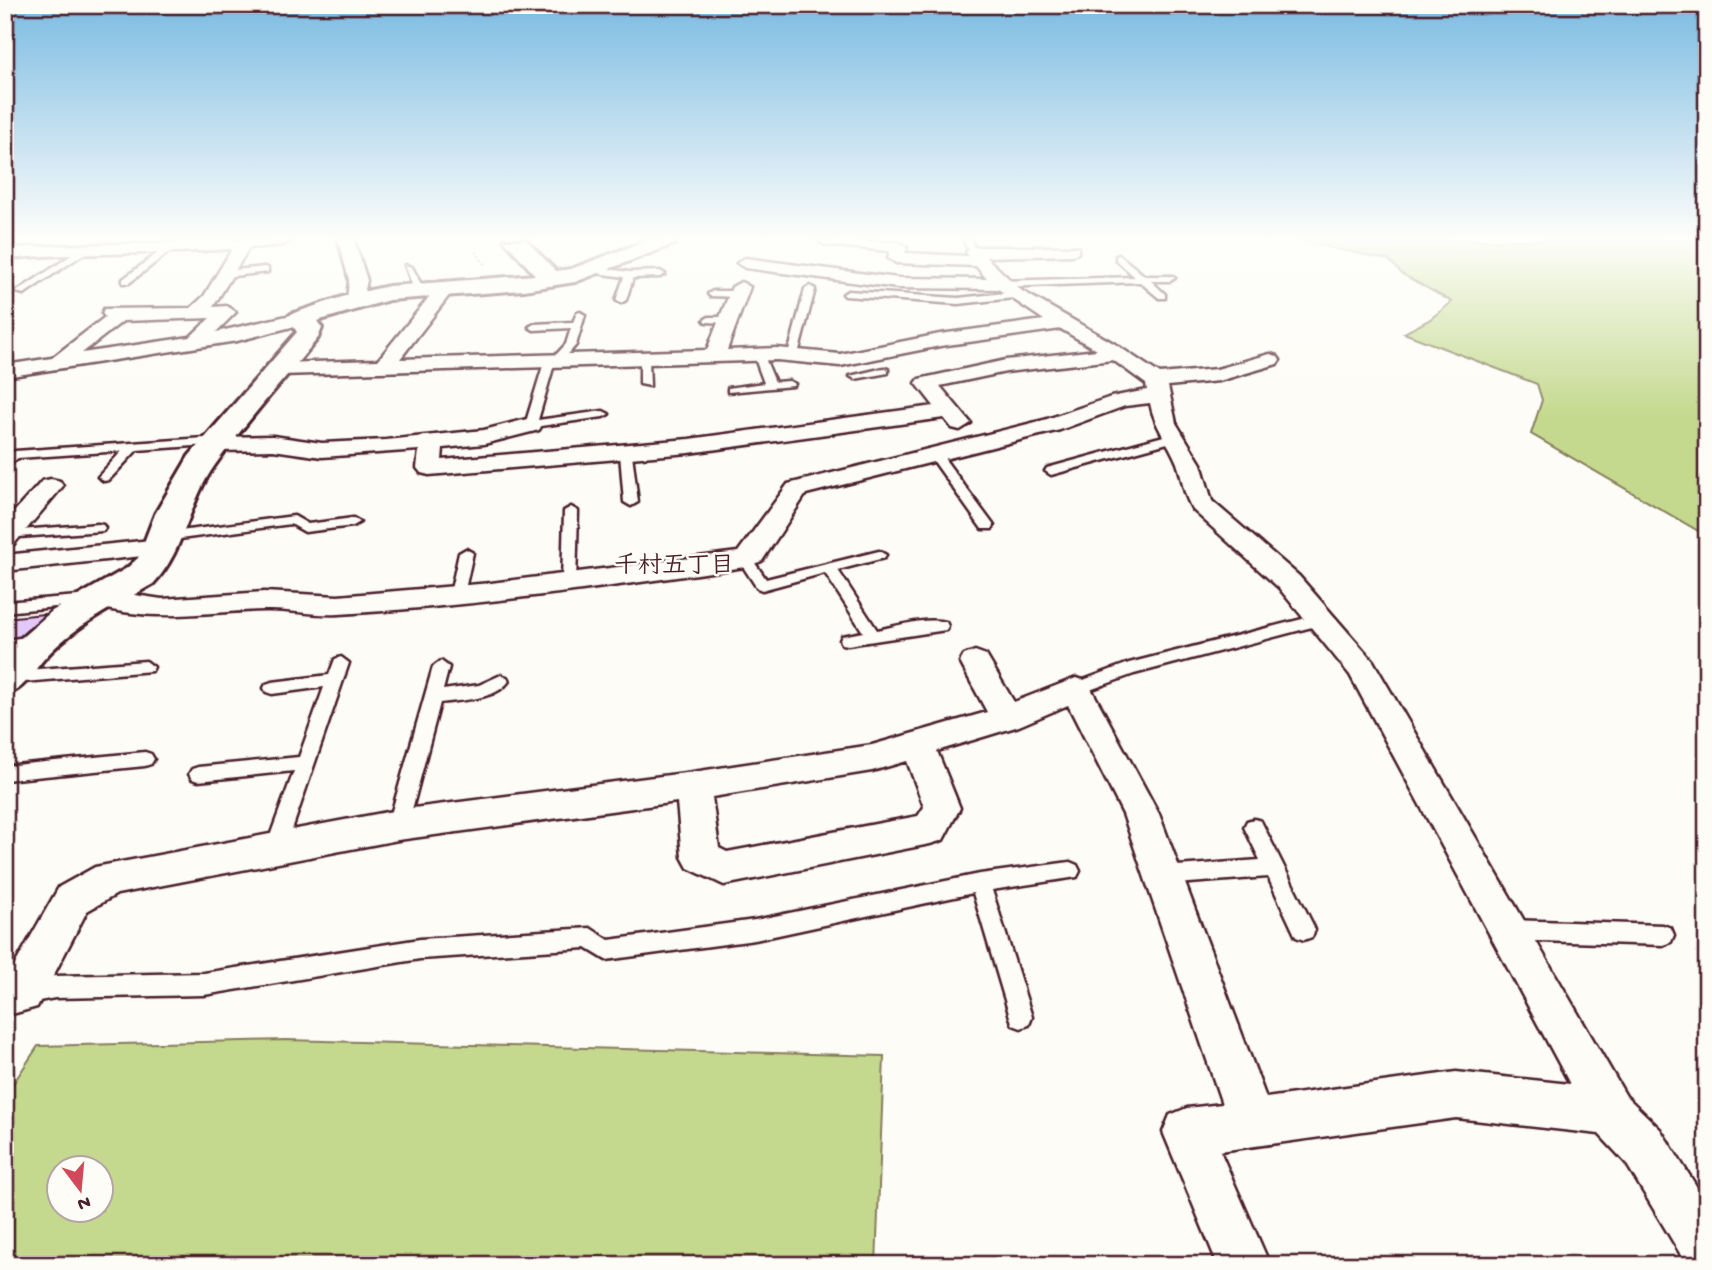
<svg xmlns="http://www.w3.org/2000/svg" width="1712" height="1270" font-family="'Gochi Hand','Klee One',sans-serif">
<rect width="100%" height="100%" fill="#fdfcf7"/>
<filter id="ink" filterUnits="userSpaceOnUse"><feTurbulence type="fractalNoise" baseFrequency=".0143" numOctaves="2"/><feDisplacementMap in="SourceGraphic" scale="14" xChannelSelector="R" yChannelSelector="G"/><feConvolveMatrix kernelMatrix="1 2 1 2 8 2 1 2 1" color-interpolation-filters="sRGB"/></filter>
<g filter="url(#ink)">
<g fill="#c4d98e" stroke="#877c5c" stroke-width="2" fill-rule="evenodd">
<path d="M1294 240H1707V536L1531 434 1542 400 1537 384 1404 333 1429 320 1452 302 1402 274 1389 260Z"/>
<path d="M286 1040 884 1056 876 1265H5V1096L38 1046ZM60 1168H102V1210H60Z"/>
</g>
<path fill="#e3c9f9" stroke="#4a1f2b" stroke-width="2" d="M44 614 28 636 5 639V618Z"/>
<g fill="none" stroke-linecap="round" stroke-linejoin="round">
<g stroke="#4a1f2b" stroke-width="5">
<g id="service">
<path d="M963 240H971L977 254H971Z"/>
<path d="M84 247 91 249 24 294 16 292Z"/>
<path d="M166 247 173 249 129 283H123V279Z"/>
<path d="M1119 255 1145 276H1173L1175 278 1170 281H1151L1165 294V298H1159L1140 282 999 287 994 284 999 281 1135 277 1116 260V256Z"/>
<path d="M405 265 412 267 424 290 422 292 414 290Z"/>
<path d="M265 267 268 268V272L225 277 220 274 225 271Z"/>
<path d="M593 267 629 272 660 271 665 274 660 277 633 278 626 300 621 303 616 300 624 277 590 272 589 270Z"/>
<path d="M810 286 815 289 798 354 789 356 788 354 805 289Z"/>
<path d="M713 291H738L743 294 738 297 710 296 708 294Z"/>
<path d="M848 291 958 298 1014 292 1019 295 1014 298 958 304 845 296 843 294Z"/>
<path d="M580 312 585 315 576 345 562 361H555L538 420 603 411 609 414 603 417 527 428 525 425 545 359 550 356 554 357 566 344 571 328 534 330 529 327 534 324 573 322 577 313Z"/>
<path d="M709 317H728L733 320 728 323 706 322 704 320Z"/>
<path d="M759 353 764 356 775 382 789 381 795 384 793 386 728 392V388L764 383 754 356Z"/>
<path d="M640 357 649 359 650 386 640 384Z"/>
<path d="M884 368 888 369V373L855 379 850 376Z"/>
<path d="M1171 434 1175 435V441L1051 475 1045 471 1047 468Z"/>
<path d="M219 437 223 438V444L137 450 109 480 104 481 98 477 122 451 18 458 5 468V457L15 451Z"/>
<path d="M934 449 938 450 992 523 994 526 992 529H982L928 453Z"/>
<path d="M626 450 632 454 638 502 631 506 624 502 620 454Z"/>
<path d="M571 507 578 511 576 584 569 589 562 584 564 511Z"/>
<path d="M294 516 308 524 353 518 360 522 353 526 305 532 291 524 165 541 158 537 165 533Z"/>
<path d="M98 524 103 525 105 528 103 531 5 538V532L8 531Z"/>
<path d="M466 549 473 553 464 594 457 599 450 594 459 553Z"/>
<path d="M879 551 886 555 884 558 838 570 877 630C898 626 924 617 946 622L948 626 946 630 848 645 842 644 840 640 842 636 863 632 825 573 762 590 757 588 738 559 740 556H750L766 579Z"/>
<path d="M90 595 98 600 95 603 5 612V602Z"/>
<path d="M1322 614 1327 615 1330 619 1327 623 1134 674 1076 695 1070 693 1068 689 1070 685 1129 663Z"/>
<path d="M34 636 40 637 42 641 40 645 5 650V640Z"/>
<path d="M341 657 349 663 286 847 283 853 276 855 269 853 266 847 294 771 198 781 192 779 189 774 192 769 198 767 299 757 324 687 272 694 266 692 264 688 266 684 272 682 329 675 335 659Z"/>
<path d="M146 661 154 667 152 671 12 683 5 680 6 673 12 671Z"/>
<path d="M441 661 449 667 443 690 479 685 501 675 507 677 509 681C496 700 461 700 440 703L408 825 405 831 398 833 391 831 388 825 433 667Z"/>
<path d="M145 752 151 754 154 759 151 764 145 766 5 780V766Z"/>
<path d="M1254 819 1261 821 1312 923 1315 930 1312 937 1304 940 1296 937 1268 877 1163 885 1156 882 1153 876 1156 870 1163 867 1260 860 1244 827 1247 821Z"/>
<path d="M1070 862 1077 865 1080 871 1077 877 992 890 1032 1017 1029 1025 1021 1028 1013 1025 1010 1017 973 893 755 940 606 960 586 948 420 959 204 995 55 998 28 1003 20 1000 17 992 20 984 55 976 204 973 420 939 590 928 609 940 755 920 980 874Z"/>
<path d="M1508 920 1663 925 1671 928 1674 935 1671 942 1663 945 1508 940 1500 937 1497 930 1500 923Z"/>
</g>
</g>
<g stroke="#4a1f2b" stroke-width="5">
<g id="minor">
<path d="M222 240H291L283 245 249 248 213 307 227 306 236 312 216 332 300 313 309 319 307 323 237 341 5 377V365L52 358 105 317 102 313 104 309 191 308 204 296 232 249C156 255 81 252 5 259V249C77 242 149 246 222 240ZM210 318 190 337 82 353 123 321Z"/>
<path d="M338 240H354L367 280 362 304H350L347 300 349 280Z"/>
<path d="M817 240 899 242 907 247 905 253 968 256 966 252 974 247H1078V253L1072 255 986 257 1022 291 1115 344 1160 374 1217 369 1270 354 1277 356 1280 360 1277 364 1219 381 1168 386 1176 423 1201 464 1212 501 1299 576 1373 661 1626 1096 1660 1129 1707 1203V1265H1687L1626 1163 1599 1134 1456 1118 1220 1151 1270 1265H1218L1163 1132 1170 1115 1187 1108 1222 1104 1123 814 1068 705 1019 726 937 751 960 808 943 840 930 844 724 885 688 868 682 857 677 802 398 840 117 894 87 911 37 1007 5 1016V976L9 975 59 887 95 867 398 810 693 772 872 745 987 712 960 662 964 655 975 651 986 655 1014 702 1076 678 1087 681 1159 814 1266 1098 1456 1072 1570 1084 1350 675 1279 588 1193 510C1183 495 1183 480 1177 463 1168 441 1154 426 1150 403L1125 406 1060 430 806 494 762 561 745 567C610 587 475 606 339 614 314 616 289 609 265 610 199 612 157 623 91 605L87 599 91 593 101 590 162 599 264 592 338 596 491 583 738 552 788 484 1044 420 1111 397 1147 390 1146 384 1113 360 1006 372 940 386 971 423 960 430 952 428 944 418 689 453 429 475 421 473 417 468 419 450 322 457 273 450 216 451 208 449 204 444 208 439 216 437 273 436 322 443 386 440 484 430 531 418 539 420 542 425 539 430 484 444 443 448 442 460 689 439 934 406 916 383 919 379 1006 360 1097 350 1061 329 940 346 840 366 777 360 281 375 271 369 281 363 378 360 439 285 445 284 454 289 400 359 707 350 732 287 741 282 750 287 727 350 777 348 840 354 940 334 1044 320 998 289 898 288 745 268 737 263 745 258 898 278 987 279 976 266 896 263 888 258 890 251 825 245ZM907 761 924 807 918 816 727 852 719 848 712 797 872 771Z"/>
<path d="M51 479 60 481 63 486 14 544 5 546V522L42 481Z"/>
<path d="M161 539 170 541 174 547 170 553 5 571V555Z"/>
</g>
</g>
<g stroke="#4a1f2b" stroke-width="6">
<path id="tertiary" d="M504 240H526L556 271 571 269 648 240H677L674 244 575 282 524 290 389 300 317 321 322 328 318 338C284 380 246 421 215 465 188 502 185 551 153 584 115 606 73 626 44 659 31 674 24 690 5 695V652L52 611 127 568 138 558 155 514 189 456 297 332 288 319 291 314 348 295 389 286 535 275Z"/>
</g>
<path stroke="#4a1f2b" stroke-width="2.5" stroke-dasharray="1 3.5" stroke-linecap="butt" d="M476 252 486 266"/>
<use href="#service" fill="#fdfcf7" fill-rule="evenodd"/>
<use href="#minor" fill="#fdfcf7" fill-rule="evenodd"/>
<use href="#tertiary" fill="#fdfcf7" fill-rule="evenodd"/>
</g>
</g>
<linearGradient id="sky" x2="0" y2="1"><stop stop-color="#7bbbe2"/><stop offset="0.57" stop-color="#fefefb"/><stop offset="1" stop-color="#fefefb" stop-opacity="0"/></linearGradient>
<rect width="1712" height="418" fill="url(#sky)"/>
<g text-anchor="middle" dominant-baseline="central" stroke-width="5" stroke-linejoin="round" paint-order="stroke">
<g font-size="24" font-weight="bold" fill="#4a1f2b" stroke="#fdfcf7">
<text x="674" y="567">千村五丁目</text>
</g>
</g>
<rect width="1712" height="1270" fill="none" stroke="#fdfcf7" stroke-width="28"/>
<rect x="14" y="14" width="1684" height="1242" fill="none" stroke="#4a1f2b" stroke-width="2.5" filter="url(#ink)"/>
<g transform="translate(80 1189) rotate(164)"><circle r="33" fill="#fdfcf7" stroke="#b5a4a5" stroke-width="2"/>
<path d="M0-5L12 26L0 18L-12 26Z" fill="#d1495b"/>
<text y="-10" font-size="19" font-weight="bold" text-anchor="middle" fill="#4a1f2b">N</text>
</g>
</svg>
